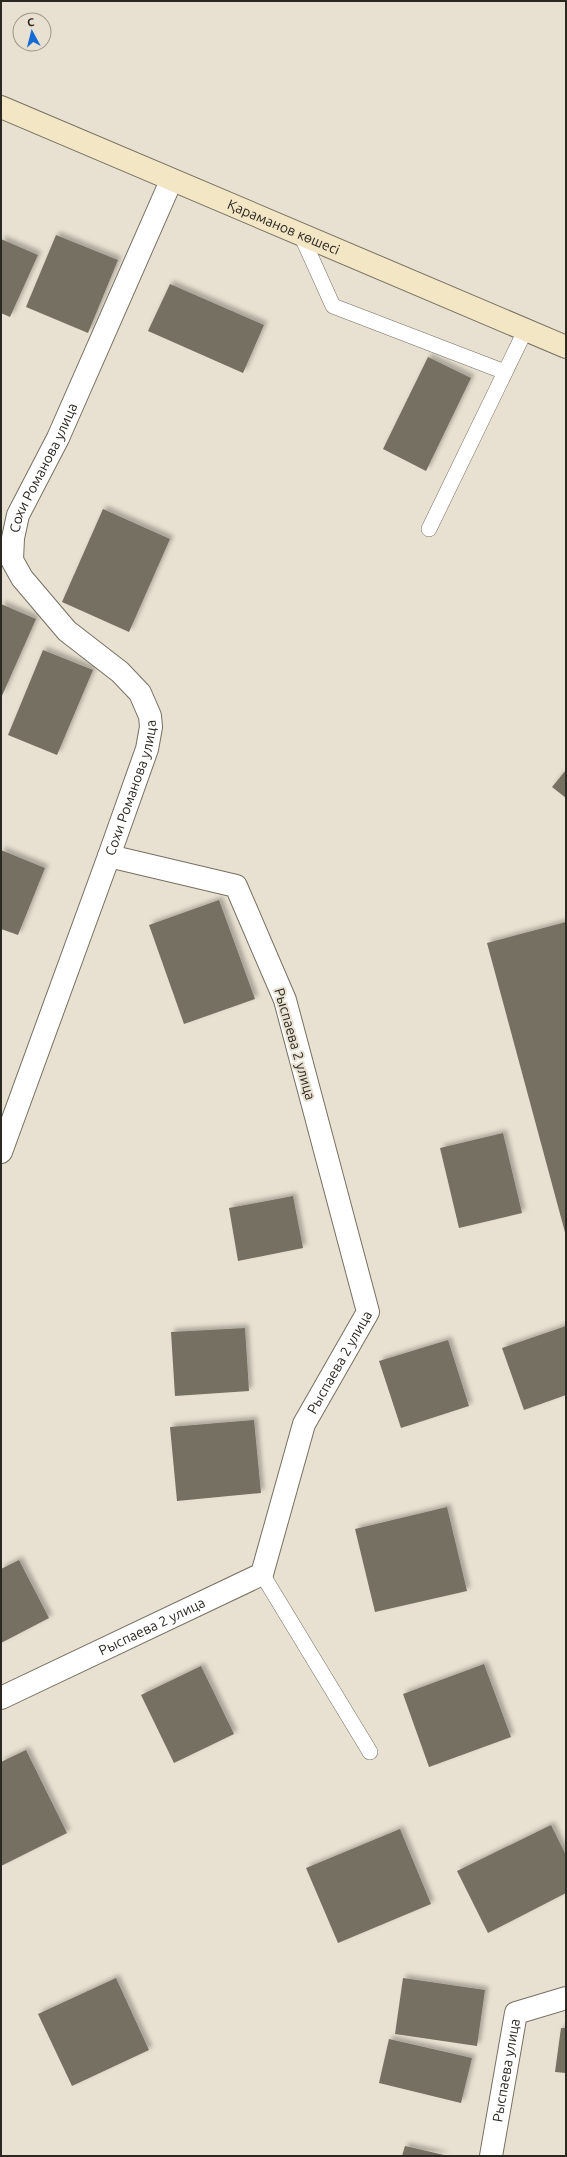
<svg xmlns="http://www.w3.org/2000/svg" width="567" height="2157" font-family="Ubuntu,sans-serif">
<defs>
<filter id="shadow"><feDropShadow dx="3.5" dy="-3.5" stdDeviation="2" flood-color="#0004"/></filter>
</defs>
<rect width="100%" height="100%" fill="#e8e1d1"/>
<g fill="#767062" filter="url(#shadow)">
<path d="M56 235 118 260 88 333 26 307Z"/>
<path d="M1 239 38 255 10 317 1 313Z"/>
<path d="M170 284 264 325 243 373 148 331Z"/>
<path d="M428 357 471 378 426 471 383 449Z"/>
<path d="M103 509 170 539 129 632 62 602Z"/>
<path d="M1 604 36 619 1 698Z"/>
<path d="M43 650 93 670 57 755 8 735Z"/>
<path d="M566 770V798L552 787Z"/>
<path d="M1 850 45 868 18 935 1 929Z"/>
<path d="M219 900 255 999 184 1024 149 925Z"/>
<path d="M566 922V1236L487 943Z"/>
<path d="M503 1133 522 1213 459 1228 440 1148Z"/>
<path d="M293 1196 303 1248 238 1261 229 1208Z"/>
<path d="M566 1326V1395L524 1410 502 1348Z"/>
<path d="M245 1328 249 1391 175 1396 171 1332Z"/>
<path d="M448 1340 469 1406 401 1428 379 1361Z"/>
<path d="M254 1420 261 1493 177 1501 170 1427Z"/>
<path d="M447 1507 467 1591 375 1612 355 1529Z"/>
<path d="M19 1560 49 1618 1 1643V1569Z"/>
<path d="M484 1664 511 1737 429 1767 403 1694Z"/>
<path d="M201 1666 234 1734 174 1763 141 1695Z"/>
<path d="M26 1750 67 1833 1 1866V1762Z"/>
<path d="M551 1825 566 1855V1893L488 1933 457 1871Z"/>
<path d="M400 1829 431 1904 338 1943 306 1868Z"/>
<path d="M116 1978 149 2050 72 2086 38 2014Z"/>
<path d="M403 1978 485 1990 477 2046 395 2034Z"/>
<path d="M561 2028H566V2073L555 2072Z"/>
<path d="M389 2039 472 2058 461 2103 379 2083Z"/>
<path d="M405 2146 444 2155V2156H402Z"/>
</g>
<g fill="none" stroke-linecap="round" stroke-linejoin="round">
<g stroke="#767062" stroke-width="16">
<g id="lane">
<path d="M301 235 333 306 505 372"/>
<path d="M429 529 526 329"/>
<path d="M262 1574 370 1752"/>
</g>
</g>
<g stroke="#767062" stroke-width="24">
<g id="street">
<path id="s1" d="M1 1152 109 856 147 749 151 727 150 716 140 693 120 672 67 631 22 578 12 560 13 538 18 515 58 438 171 181"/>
<path id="s2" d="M1 1698 262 1574 304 1424 368 1312 285 1000 236 886 109 856"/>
<path id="s3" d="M491 2156 516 2013 566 1998"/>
</g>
</g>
<g stroke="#767062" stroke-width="24">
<g id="secondary">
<path id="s4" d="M1 107 566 347"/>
</g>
</g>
<use href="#lane" stroke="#fff" stroke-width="15"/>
<use href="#street" stroke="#fff" stroke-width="22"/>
<use href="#secondary" stroke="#f2e6c4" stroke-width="22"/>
</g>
<g text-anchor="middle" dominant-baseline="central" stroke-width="4" stroke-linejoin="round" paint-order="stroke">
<g font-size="14" fill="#2b2822" stroke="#e8e1d1">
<text stroke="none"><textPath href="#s4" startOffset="307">Қараманов көшесі</textPath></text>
<text stroke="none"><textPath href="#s1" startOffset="772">Сохи Романова улица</textPath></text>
<text stroke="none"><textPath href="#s1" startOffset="387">Сохи Романова улица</textPath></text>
<text transform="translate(295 1044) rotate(74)">Рыспаева 2 улица</text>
<text stroke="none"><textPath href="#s2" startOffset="516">Рыспаева 2 улица</textPath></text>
<text stroke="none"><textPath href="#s2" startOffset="167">Рыспаева 2 улица</textPath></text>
<text stroke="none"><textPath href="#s3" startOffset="87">Рыспаева улица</textPath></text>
</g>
</g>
<rect width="567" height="2157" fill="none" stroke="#2b2822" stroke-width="4"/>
<g transform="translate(32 32) rotate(353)"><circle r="19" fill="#e8e1d1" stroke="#9c978b"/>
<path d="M0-3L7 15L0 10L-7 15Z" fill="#156bd5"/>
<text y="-6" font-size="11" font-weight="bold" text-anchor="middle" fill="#2b2822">С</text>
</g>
</svg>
